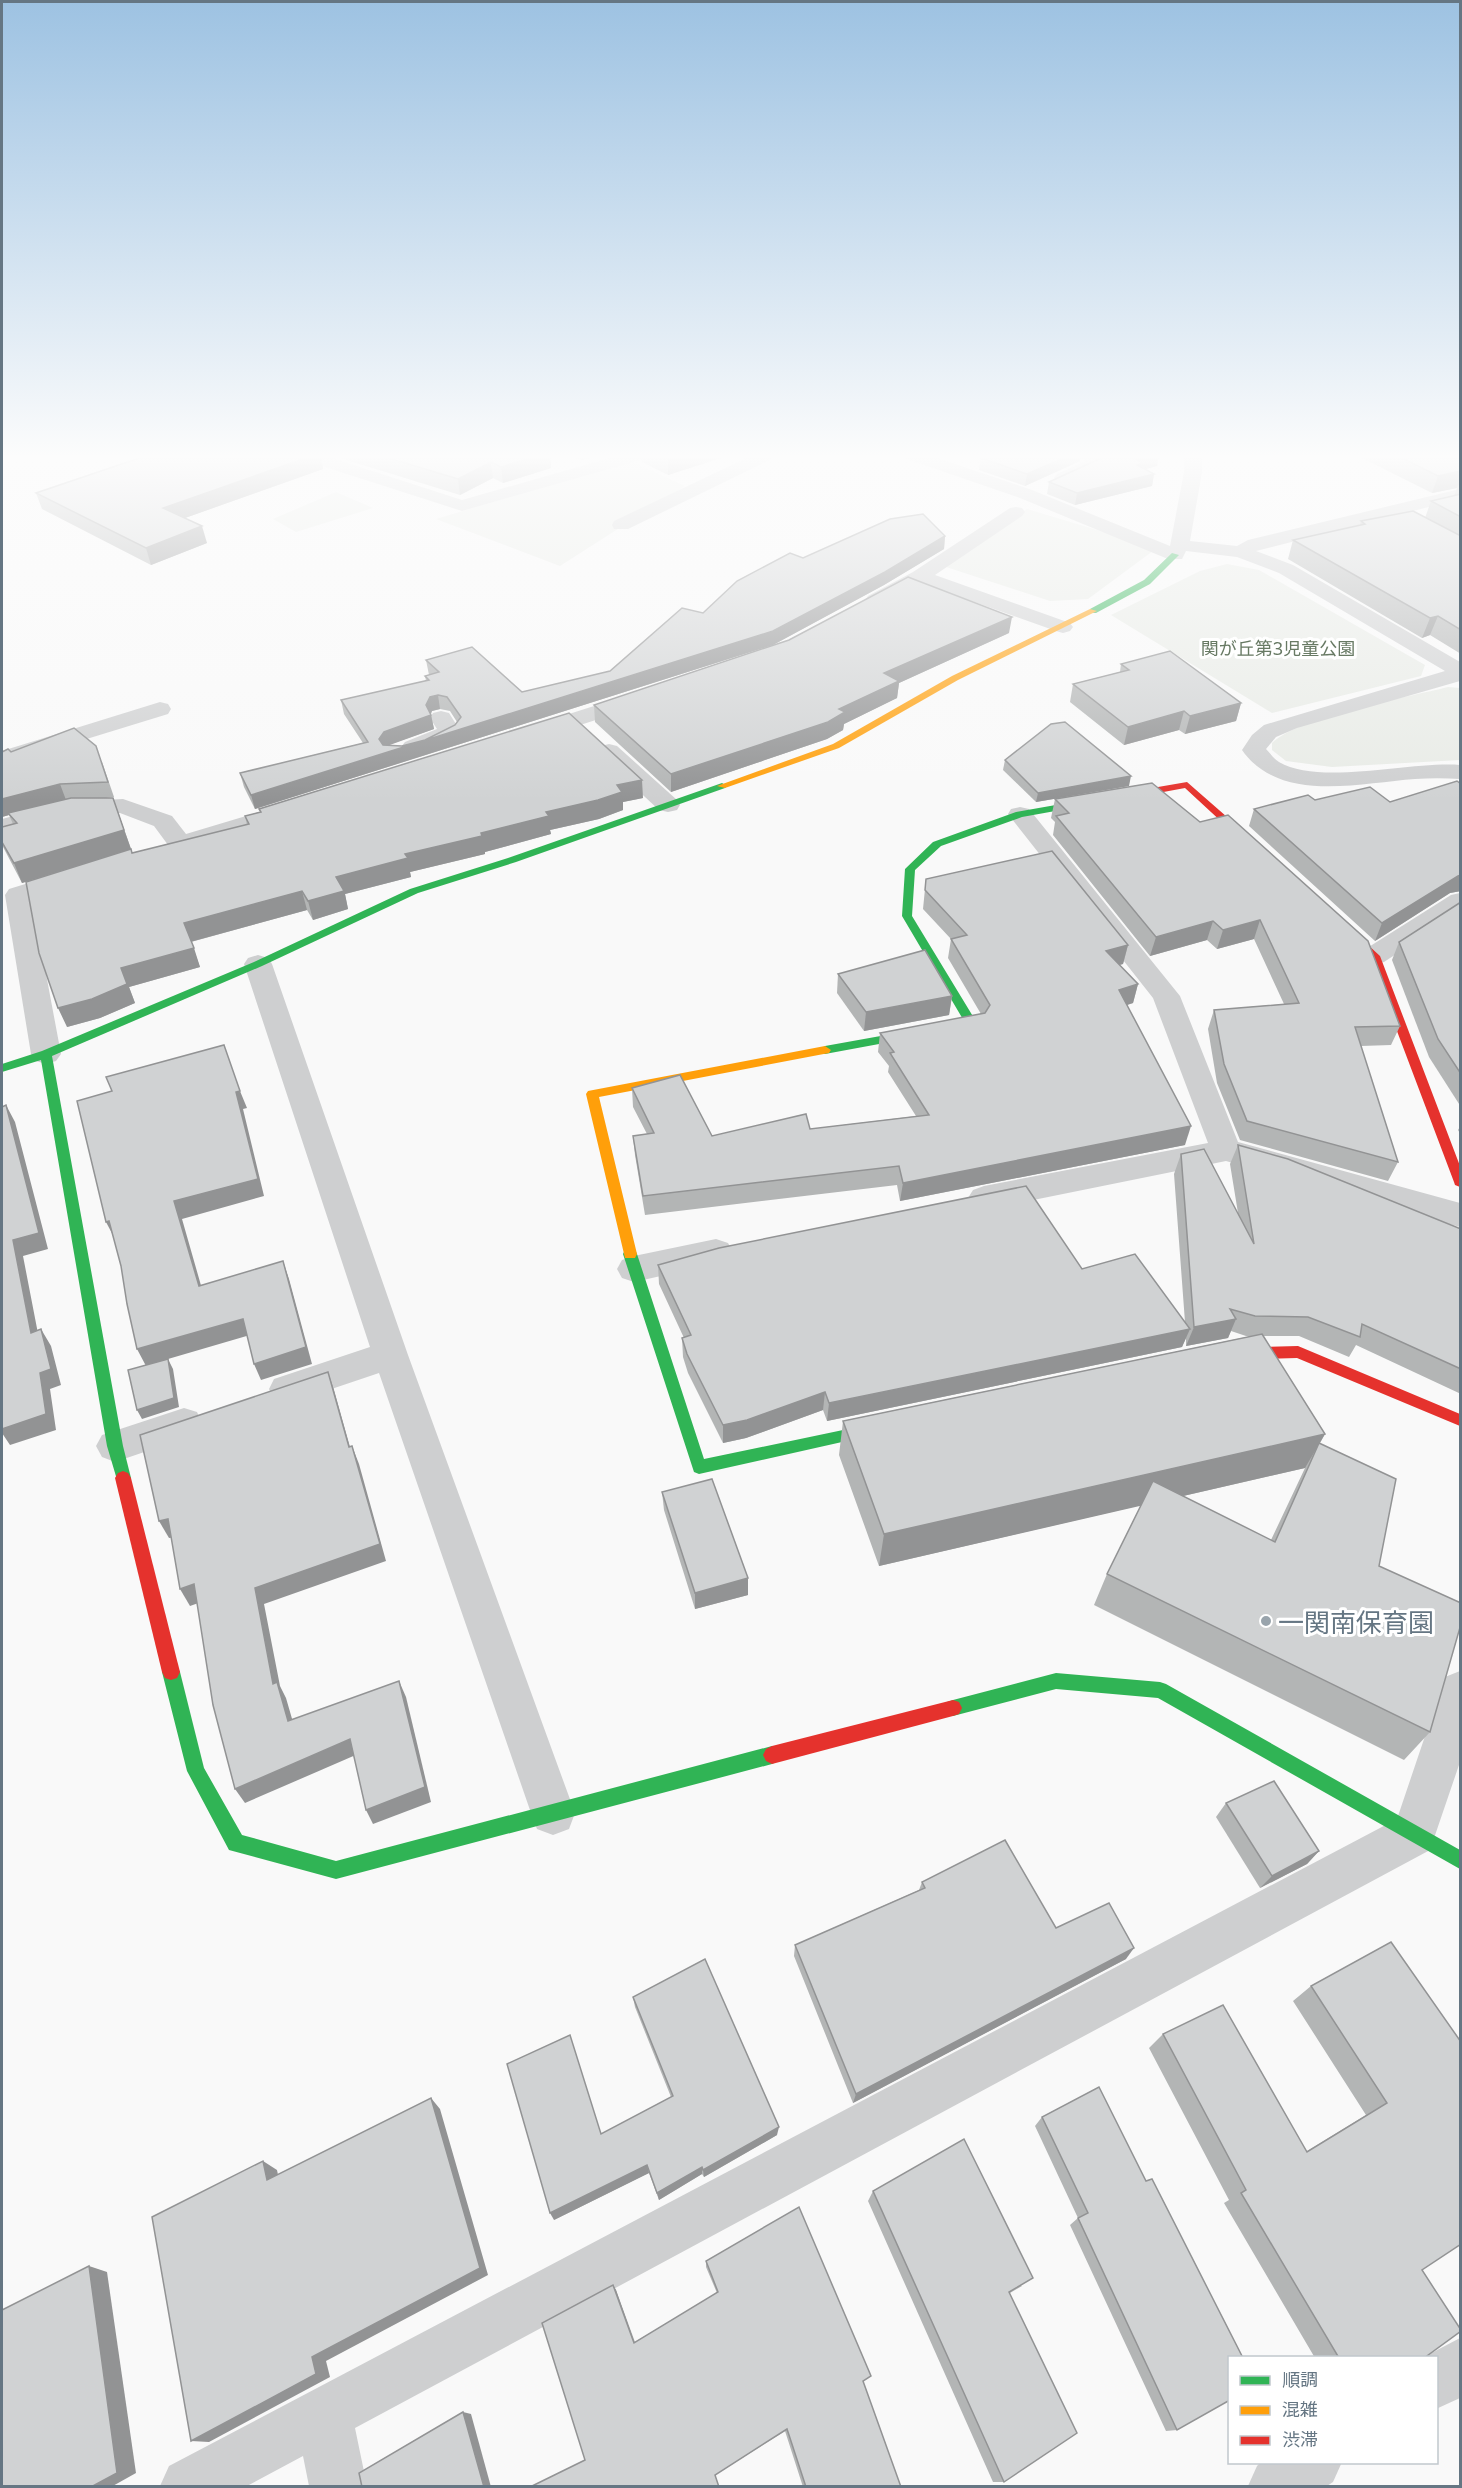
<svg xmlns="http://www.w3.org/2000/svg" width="1462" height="2488" font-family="Commissioner,'Noto Sans JP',sans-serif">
<rect width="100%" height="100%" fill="#f9f9f9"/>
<g fill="#e8ebe6">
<path d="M630 461 685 486 560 566 436 519Z"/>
<path d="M336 492 373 508 296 532 273 519Z"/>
<path d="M1027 509 1157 548 1088 599 1050 601 940 565Z"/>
<path d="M1227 564 1259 570 1425 665 1421 676 1272 713 1111 615 1200 571Z"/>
<path d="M1448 687 1460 688V760L1332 767 1286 761 1272 750V743C1302 715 1405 698 1448 687Z"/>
</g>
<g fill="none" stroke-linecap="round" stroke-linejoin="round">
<g fill="#cecfd0" fill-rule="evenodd">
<path d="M291 453H317L462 500 627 453H654L651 457 462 511 294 457Z"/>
<path d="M757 453H779L776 457 628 529H614L612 525 614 521Z"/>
<path d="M898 453H923L1032 490 1170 546 1184 472 1185 453H1202V472L1190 541 1237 546 1248 540 1460 489V499L1256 551 1293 565 1460 662V681L1297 728 1276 737 1266 749C1270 753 1274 759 1279 762 1319 786 1412 761 1460 765V779C1445 778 1430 778 1415 779 1359 783 1280 804 1242 750L1252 735 1264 725 1445 671 1279 573 1237 557 1186 551 1182 559H1168L1020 498 901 457Z"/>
<path d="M1072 453C1084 453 1101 450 1110 460L1107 464 1069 482H1057L1054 478 1057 474 1086 461 1074 457Z"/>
<path d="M1016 507 1022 508 1025 512 1022 516 935 575 1070 623 1073 627 1070 631 1063 633 1056 631 921 583 882 604H868L865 600 868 596 913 572 1010 508Z"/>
<path d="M638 692 646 694 649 699 646 704 533 740 525 738 522 733 525 728Z"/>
<path d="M160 702 168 704 171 709 168 714 2 765V751Z"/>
<path d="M441 711 449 713 461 732 458 737C442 743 422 756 405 752L401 747 405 742 437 729 430 718 433 713Z"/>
<path d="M609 744 617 746 677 800 680 805 677 810 668 812 659 810 601 756 597 751 601 746Z"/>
<path d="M123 799 172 816 186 834 289 803 298 805 301 810 298 815 181 851 171 849 154 826 120 813 68 816 2 833V819L67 802Z"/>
<path d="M1020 807 1029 809 1180 996 1238 1142 1460 1203V1227L1226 1161 984 1210 973 1206 968 1198 973 1190 984 1186 1208 1143 1153 998 1008 814 1011 809Z"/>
<path d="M71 870 80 873 84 878 80 883 32 899 61 1054 56 1061 46 1064 36 1061 31 1054 5 895 9 889Z"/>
<path d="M1460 893V912L1384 962 1374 964 1364 962 1360 956 1364 950 1451 895Z"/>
<path d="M258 955 268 958 272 964 408 1355 575 1813 569 1829 553 1835 537 1829 531 1813 379 1373 287 1404 274 1399 269 1389 274 1379 370 1347 244 964 248 958Z"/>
<path d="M716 1239 728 1243 733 1252 728 1261 634 1282 622 1278 617 1269 622 1260 634 1256Z"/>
<path d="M184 1408 197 1412 202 1423 197 1434 115 1462 102 1457 96 1446 102 1435Z"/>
<path d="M1460 1671V1762L1430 1850 355 2428 367 2486H309L303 2456 247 2486H160L169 2466 1397 1819 1445 1677Z"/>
<path d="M1460 2338V2398L1436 2409V2358H1422Z"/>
<path d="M1261 2462H1342L1333 2482 1327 2486H1248L1257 2466Z"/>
</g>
<g fill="#30b455" fill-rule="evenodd">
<path d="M1172 553 1179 555 1150 584 1096 613H1090V609L1144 580Z"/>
<path d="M722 783 727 786 725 788 516 862 418 893 262 966 52 1056 123 1446 131 1478 128 1483 123 1485 118 1483 107 1446 41 1060 2 1072V1064L42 1051 254 962 410 889 508 858Z"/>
<path d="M1158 787 1161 788V792L1022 817 941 846 915 870 912 916 977 1023 971 1027 825 1054 821 1053 819 1050 825 1046 964 1021 902 916 905 869 933 842 1016 812Z"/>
<path d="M630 1249 635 1250 637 1254 704 1459 886 1421 891 1423 894 1427 891 1431 699 1474 694 1472 623 1254 625 1250Z"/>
<path d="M171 1664 177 1666 180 1672 204 1768 242 1835 336 1861 772 1746 778 1749 781 1755 778 1761 772 1764 336 1879 229 1850 187 1771 162 1672 165 1666Z"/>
<path d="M1056 1673 1160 1682 1166 1684 1460 1850V1869L1158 1698 1056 1689 953 1716 947 1714 944 1708 947 1702 953 1700Z"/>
</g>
<g fill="#ff9f0a" fill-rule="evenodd">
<path d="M1090 609 1097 611 958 680 839 748 725 788 717 786 833 744 952 676Z"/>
<path d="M825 1046 831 1050 829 1053 599 1097 637 1254 635 1258H625L586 1094 588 1091Z"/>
</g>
<g fill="#e5322d" fill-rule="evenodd">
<path d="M1187 782 1259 845V849H1251L1185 788 1158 793 1153 790 1158 787Z"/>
<path d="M1339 921 1343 922 1380 956 1460 1166V1187L1455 1185 1454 1182 1369 957 1335 926 1334 924Z"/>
<path d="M1298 1346 1460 1414V1426L1297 1358 1230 1360 1225 1358 1223 1354 1225 1350 1230 1348Z"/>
<path d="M123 1471 128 1473 131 1478 180 1672 177 1678 171 1680 165 1678 162 1672 115 1478 118 1473Z"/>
<path d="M953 1700 959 1702 962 1708 959 1714 953 1716 772 1764 766 1761 763 1755 766 1749 772 1746Z"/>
</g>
</g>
<g fill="#b3b5b5" fill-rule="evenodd">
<path d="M138 453H320L323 469 185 518 207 543 151 565 42 509 36 493 145 456Z"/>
<path d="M324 453H550L551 468 503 483 493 478 460 495Z"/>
<path d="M554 453H608L582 460Z"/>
<path d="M642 453H724V457L668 475 642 462Z"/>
<path d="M1100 453H1157L1159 454 1157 466 1145 469 1154 474 1152 486 1075 505 1047 494 1049 482 1108 455Z"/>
<path d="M1352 453H1461V654L1430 635 1422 638 1288 559 1293 540 1360 525 1361 521 1425 518 1431 501 1454 496 1457 488 1432 493Z"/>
<path d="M981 458 1080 461 1025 486 979 470Z"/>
<path d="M945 536 944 549 884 585 773 645 255 809 244 787 240 773 363 743 344 714 341 700 426 681 425 676 429 675 426 660 522 692 610 671 703 613 803 558ZM440 709 450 711 457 722 455 725 425 740 402 746 388 745 434 729 431 714 432 711Z"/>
<path d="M1009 633 899 683 897 698 844 724 843 730 827 739 671 792 595 722 594 705Z"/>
<path d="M1121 664 1241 703 1236 721 1185 734 1179 730 1124 745 1070 702 1073 684 1120 672Z"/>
<path d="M2 752 102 762 114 797 106 798H113L131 849 22 883 2 845V827L13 824 9 815 2 817Z"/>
<path d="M1005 760 1129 786 1036 802 1003 770Z"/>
<path d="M1152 783 1400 1026 1391 1045 1361 1046 1398 1162 1388 1181 1240 1140 1217 1083 1208 1029 1214 1010 1284 1004 1254 939 1217 949 1207 940 1150 956 1053 835 1055 822 1051 818 1055 799Z"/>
<path d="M1461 784V891L1450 893 1375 941 1249 826 1254 809 1315 800 1390 802Z"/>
<path d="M643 798 623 802V810L599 819 550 830 551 834 485 852V854L410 872 411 877 345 894 348 909 313 920 307 910 191 942 200 967 129 987 135 1003 100 1018 67 1027 132 853 247 825 245 816 260 812 259 809Z"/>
<path d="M926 879 1128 945 1123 964 1119 965 1138 984 1133 1003 1127 1005 1185 1145 900 1201 897 1185 645 1215 635 1155 633 1136 647 1134 633 1107 632 1088 712 1136 810 1129 916 1116 888 1072 889 1066 878 1052 880 1033 981 1014 948 958 951 939 923 909Z"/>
<path d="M1461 902V1107L1429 1057 1392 960 1399 942Z"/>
<path d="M838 974 952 996 949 1015 864 1031 837 993Z"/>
<path d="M1461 1125V1135L1458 1130Z"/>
<path d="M1238 1145 1461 1229V1394L1356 1345 1349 1357 1299 1336H1263L1325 1434 1320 1443 1379 1566 1430 1732 1404 1760 1094 1605 1107 1574 1141 1505 879 1566 839 1455 843 1421 1251 1336H1246L1231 1331 1228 1338 1186 1346V1338L1182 1347 827 1421 823 1410 746 1438 723 1443 688 1373 683 1357 682 1338H684L659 1284 658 1265 1082 1269 1185 1322 1174 1174 1181 1154 1238 1213 1230 1164ZM1305 1468 1271 1540 1183 1496Z"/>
<path d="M662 1492 748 1595 695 1609 664 1510Z"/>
<path d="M1226 1803 1319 1851 1307 1864 1260 1888 1216 1817Z"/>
<path d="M922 1882 1056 1928 1126 1959 853 2103 794 1956 795 1945 919 1890Z"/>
<path d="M1391 1942 1422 2270 1424 2358H1315L1224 2203 1229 2200 1149 2048 1163 2034 1307 2151 1366 2115 1293 2001 1311 1986Z"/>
<path d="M633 1997 777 2135 704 2177 702 2174 659 2200 649 2173 554 2220 602 2134 671 2097 635 2007Z"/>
<path d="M1099 2087 1177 2430 1166 2431 1070 2225 1078 2218 1035 2126 1042 2117Z"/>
<path d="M873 2191 1022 2286 1010 2293 1004 2482H993L868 2201Z"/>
<path d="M706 2261 863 2381 901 2487H803L785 2431 715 2475 585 2460 613 2285 616 2290 635 2342 717 2293 706 2267Z"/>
</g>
<g fill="#929394">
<path d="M320 453 323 469 168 524 163 508Z"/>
<path d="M546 453H550L551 468 503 483 501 467Z"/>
<path d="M582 453H608L582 460Z"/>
<path d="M688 453H724V457L668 475V459Z"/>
<path d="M1075 453H1081L1080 461 1025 486 1027 474Z"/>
<path d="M1159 454 1157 466 1142 470 1135 476 1137 460Z"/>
<path d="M491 462 493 478 460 495 458 479Z"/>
<path d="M1461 471V487L1458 485 1457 488 1432 493 1438 476Z"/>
<path d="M1154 474 1152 486 1075 505 1077 493Z"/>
<path d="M202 526 207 543 151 565 146 548Z"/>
<path d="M945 536 944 549 884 585 773 645 255 809 251 795 773 631Z"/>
<path d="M1438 616 1430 635 1422 638 1430 618Z"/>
<path d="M1012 617 1009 633 899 683 897 698 844 724 843 730 827 739 671 792V774L839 709 884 673Z"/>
<path d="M438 695 440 709 432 711 430 715H431L434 729 387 746 382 753 379 739 384 732 426 705 430 697Z"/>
<path d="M1241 703 1236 721 1185 734 1190 716Z"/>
<path d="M1184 711 1179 730 1124 745 1128 727Z"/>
<path d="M1131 776 1129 786 1036 802 1038 793Z"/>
<path d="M642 780 643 798 623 802V810L599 819 550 830 551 834 485 852V854L410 872 411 877 345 894 348 909 313 920 308 901 336 877 405 854 481 833 546 812 617 785Z"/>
<path d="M60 784 66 800 8 813 9 815 2 817V799Z"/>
<path d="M113 798 131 849 22 883 14 863Z"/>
<path d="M1461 875V891L1450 893 1375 941 1382 923 1458 876Z"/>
<path d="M302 891 307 910 190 942 184 923Z"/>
<path d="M1260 920 1254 939 1217 949 1223 930Z"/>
<path d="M1213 921 1207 940 1150 956 1156 937Z"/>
<path d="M1128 945 1123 964 1101 970 1106 951Z"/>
<path d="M194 948 200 967 129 987 135 1003 100 1018 67 1027 58 1008 121 968Z"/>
<path d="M1138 984 1133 1003 1114 1009 1119 990Z"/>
<path d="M952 996 949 1015 864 1031 866 1012Z"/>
<path d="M240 1091 247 1108 243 1109 264 1196 182 1219 206 1303 199 1286 174 1201 236 1092Z"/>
<path d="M6 1105 15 1122 48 1249 23 1256 41 1349 31 1333 13 1240Z"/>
<path d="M1191 1126 1185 1145 900 1201 903 1183Z"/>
<path d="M109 1221 115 1239 106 1222Z"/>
<path d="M283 1261 289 1279 312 1364 261 1380 254 1364Z"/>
<path d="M243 1319 250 1335 168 1359 173 1369 179 1407 142 1419 137 1410 146 1366 137 1349Z"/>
<path d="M1236 1319 1228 1338 1186 1346 1194 1327Z"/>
<path d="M41 1329 51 1346 61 1385 50 1389 56 1430 10 1445 2 1433V1429L40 1373Z"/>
<path d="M1190 1329 1182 1347 827 1421 829 1403Z"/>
<path d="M328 1372 334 1390 355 1465 349 1447Z"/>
<path d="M825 1392 823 1410 746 1438 723 1443V1425Z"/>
<path d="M1325 1434 1305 1468 879 1566 884 1534Z"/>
<path d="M352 1446 359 1464 386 1561 264 1604 280 1686 286 1698 297 1736 288 1721 273 1684 255 1588Z"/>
<path d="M168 1519 178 1537 169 1538 159 1521Z"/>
<path d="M748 1578V1595L695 1609V1593Z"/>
<path d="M194 1584 204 1601 190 1606 180 1589Z"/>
<path d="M399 1681 406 1697 431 1802 373 1824 366 1810Z"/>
<path d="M350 1739 358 1754 245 1803 235 1789Z"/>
<path d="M1319 1851 1307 1864 1260 1888 1272 1876Z"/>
<path d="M1134 1948 1126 1959 853 2103 856 2094Z"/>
<path d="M431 2098 440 2109 488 2275 326 2361 330 2377 209 2442 191 2441 312 2357Z"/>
<path d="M779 2127 777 2135 704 2177 703 2170Z"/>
<path d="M263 2161 277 2170 281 2189 267 2180Z"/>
<path d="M647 2165 649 2173 554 2220 550 2213Z"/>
<path d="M702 2167V2174L659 2200 657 2193Z"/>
<path d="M89 2266 107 2272 136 2473 111 2487H91Z"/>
<path d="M613 2285 616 2290 636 2347 634 2343Z"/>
<path d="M463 2412 471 2414 491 2487H484Z"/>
</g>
<g fill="#d0d2d3" stroke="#929394" stroke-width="1.5" fill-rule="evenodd">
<path d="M154 453H320L163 508 202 526 146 548 36 493Z"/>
<path d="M372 453H546L501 467 491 462 458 479Z"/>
<path d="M655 453H688L668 459Z"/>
<path d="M992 453H1075L1027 474 981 458Z"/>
<path d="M1111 453H1157L1159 454 1137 460 1143 463 1137 465 1154 474 1077 493 1049 482 1110 454Z"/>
<path d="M1392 453H1461V471L1438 476Z"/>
<path d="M1461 494V517L1431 501Z"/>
<path d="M1413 511 1461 536V630L1438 616 1430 618 1293 540 1365 524 1361 521Z"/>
<path d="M923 514 945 536 885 572 773 631 251 795 240 773 368 742 341 700 429 680 425 676 439 672 426 660 472 647 522 692 610 671 682 608 703 613 737 581 790 553 803 558 890 519ZM438 695 447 697 461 717 455 725 425 740 402 746 383 745 379 739 384 732 431 715 426 705 430 697Z"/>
<path d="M908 577 1012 617 884 673 899 681 839 709 845 712 828 722 671 774 594 705 789 640Z"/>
<path d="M1170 651 1241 703 1190 716 1184 711 1128 727 1073 684 1129 670 1121 664Z"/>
<path d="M569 713 642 780 617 785 622 792 598 800 546 812 549 816 481 833 482 836 405 854 408 858 336 877 344 891 308 901 302 891 184 923 194 948 121 968 127 984 92 999 58 1008 39 953 26 882 131 849 132 853 249 824 245 816 261 812 259 809Z"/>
<path d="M1065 722 1131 776 1038 793 1005 760 1051 724Z"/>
<path d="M74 728 96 746 108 782 60 784 2 799V752L8 749 11 752Z"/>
<path d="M1457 781 1461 784V875L1458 876 1382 923 1254 809 1308 795 1315 800 1370 787 1390 802Z"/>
<path d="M1152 783 1200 822 1228 815 1368 941 1400 1026 1355 1027 1398 1162 1247 1121 1224 1064 1214 1010 1299 1003 1260 920 1223 930 1213 921 1156 937 1056 816 1069 813 1055 799Z"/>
<path d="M71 798H113L124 830 14 863 2 842V827L17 823 8 813Z"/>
<path d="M1052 851 1128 945 1106 951 1138 984 1119 990 1191 1126 903 1183 899 1166 643 1196 633 1136 654 1133 632 1088 680 1075 712 1136 806 1114 810 1129 929 1115 890 1053 894 1052 880 1033 985 1013 990 1005 951 939 967 935 925 890 926 879Z"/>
<path d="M1461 902V1074L1438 1039 1399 942Z"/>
<path d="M925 950 952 996 866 1012 838 974Z"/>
<path d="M224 1045 240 1091 236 1092 258 1179 174 1201 199 1286 283 1261 306 1347 254 1364 243 1319 137 1349 127 1304 121 1266 109 1221 106 1222 77 1101 112 1091 106 1077Z"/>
<path d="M6 1105 39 1233 13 1240 31 1333 41 1329 51 1369 40 1373 46 1414 2 1429V1107Z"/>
<path d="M1238 1145 1288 1159 1461 1229V1369L1362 1324 1360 1337 1308 1317 1255 1316 1230 1309 1236 1319 1194 1327 1181 1154 1204 1149 1254 1244Z"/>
<path d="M1026 1186 1082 1269 1135 1254 1190 1329 829 1403 825 1392 747 1420 723 1425 687 1354 682 1338 691 1335 658 1265 719 1248Z"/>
<path d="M1262 1334 1325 1434 884 1534 843 1421Z"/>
<path d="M168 1359 174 1398 137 1410 128 1370Z"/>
<path d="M328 1372 349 1447 352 1446 380 1544 255 1588 273 1684 277 1682 288 1721 399 1681 425 1787 366 1810 350 1739 235 1789 213 1705 194 1584 180 1589 168 1519 159 1521 140 1435Z"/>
<path d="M1319 1443 1396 1479 1379 1566 1461 1603V1624L1430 1732 1107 1574 1153 1481 1275 1542Z"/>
<path d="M712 1479 748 1578 695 1593 662 1492Z"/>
<path d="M1274 1781 1319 1851 1272 1876 1226 1803Z"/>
<path d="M1005 1840 1056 1928 1109 1903 1134 1948 856 2094 795 1945 925 1888 922 1882Z"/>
<path d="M1391 1942 1461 2042V2244L1422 2270 1461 2330V2331L1424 2358H1339L1241 2193 1246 2190 1163 2034 1223 2005 1307 2152 1387 2103 1311 1986Z"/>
<path d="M705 1959 779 2127 703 2170 702 2167 657 2193 647 2165 550 2213 507 2064 570 2035 601 2134 673 2096 633 1997Z"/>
<path d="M1099 2087 1146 2181 1152 2179 1243 2358H1230V2400L1177 2430 1078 2218 1088 2213 1042 2117Z"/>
<path d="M431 2098 480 2268 312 2357 316 2374 191 2441 152 2217 263 2161 267 2180Z"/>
<path d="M964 2139 1033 2278 1009 2292 1077 2433 1004 2482 873 2191Z"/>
<path d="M799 2207 871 2376 863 2381 901 2487H806L787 2429 715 2475 719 2487H530L585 2460 542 2323 613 2285 634 2343 718 2292 706 2261Z"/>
<path d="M89 2266 117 2473 91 2487H2V2310Z"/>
<path d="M463 2412 484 2487H362L359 2473Z"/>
</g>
<linearGradient id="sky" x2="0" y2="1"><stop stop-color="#9dc2e2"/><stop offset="0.57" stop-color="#fcfcfc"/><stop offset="1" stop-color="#fcfcfc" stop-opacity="0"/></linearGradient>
<rect width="1462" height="801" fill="url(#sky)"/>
<circle fill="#99a4ac" stroke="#fff" stroke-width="2" cx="1266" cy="1621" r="6"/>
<g text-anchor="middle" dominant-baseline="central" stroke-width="6" stroke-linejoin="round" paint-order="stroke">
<g font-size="18" fill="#687a64" stroke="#fff">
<text x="1278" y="648">関が丘第3児童公園</text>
</g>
<g font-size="26" fill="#657683" stroke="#fff" text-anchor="start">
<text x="1278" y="1621">一関南保育園</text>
</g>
</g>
<rect width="1462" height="2488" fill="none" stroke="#657683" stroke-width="6"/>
<rect x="1228" y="2356" width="210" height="108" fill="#ffffff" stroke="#c1c8cd" stroke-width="1.5"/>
<rect x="1240" y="2376" width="30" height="9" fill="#30b455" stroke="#c1c8cd" stroke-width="1.5"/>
<text x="1282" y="2386" font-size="18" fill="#657683">順調</text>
<rect x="1240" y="2406" width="30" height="9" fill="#ff9f0a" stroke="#c1c8cd" stroke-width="1.5"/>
<text x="1282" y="2416" font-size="18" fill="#657683">混雑</text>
<rect x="1240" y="2436" width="30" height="9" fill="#e5322d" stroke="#c1c8cd" stroke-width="1.5"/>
<text x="1282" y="2446" font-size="18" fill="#657683">渋滞</text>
</svg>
